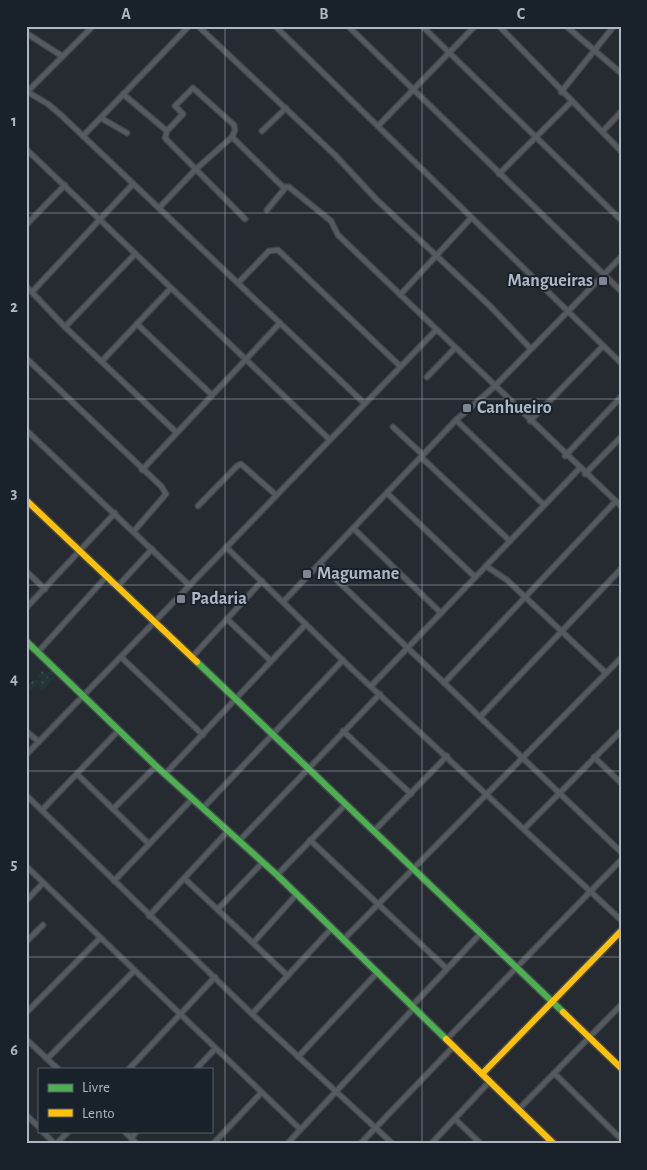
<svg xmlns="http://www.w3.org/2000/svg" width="647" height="1170" font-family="'Alegreya Sans',sans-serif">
<defs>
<pattern id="grass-dots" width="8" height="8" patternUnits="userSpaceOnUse" patternTransform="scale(1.25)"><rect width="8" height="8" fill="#233637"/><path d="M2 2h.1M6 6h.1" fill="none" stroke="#405152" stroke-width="1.8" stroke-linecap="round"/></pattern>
</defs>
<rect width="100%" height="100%" fill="#252b31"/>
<path fill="url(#grass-dots)" d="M42 671 45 674 49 672 53 674 45 679 56 676 41 692 38 685 40 682 31 690 28 686 33 680H43L37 676Z"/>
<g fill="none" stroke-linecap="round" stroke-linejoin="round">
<g stroke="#42474c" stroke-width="7">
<g id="street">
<path d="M198 26 335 155 376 199 489 305 530 348"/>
<path d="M275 26 621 363"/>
<path d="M348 26 621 291"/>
<path d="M422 26 621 220"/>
<path d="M499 26 621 151"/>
<path d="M566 26 621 73"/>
<path d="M26 33 62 56"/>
<path d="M26 91 48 104 62 116 364 403"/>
<path d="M27 92 93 26"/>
<path d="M561 92 614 26"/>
<path d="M123 94 167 131 165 138 245 219"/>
<path d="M101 118 127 133"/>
<path d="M378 126 475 26"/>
<path d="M262 131 286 108"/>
<path d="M603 131 621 112"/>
<path d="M83 136 189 26"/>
<path d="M232 137 283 187H289L331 221 338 235 621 506"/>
<path d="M26 149 330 440"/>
<path d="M499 174 572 101"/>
<path d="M160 207 195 170 232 137 235 130 234 125 193 88 175 106 183 114 167 131"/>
<path d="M267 210 286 187"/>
<path d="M26 225 65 185"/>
<path d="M238 283 269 251 278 250 400 366"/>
<path d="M26 286 65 327 176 432"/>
<path d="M32 292 133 184"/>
<path d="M400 295 471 218"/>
<path d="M137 324 212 395"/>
<path d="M65 327 135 254"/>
<path d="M26 358 161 486 166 494 134 531"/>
<path d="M102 361 171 288"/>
<path d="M427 377 455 348"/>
<path d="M456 420 544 505"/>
<path d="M530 421 603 346"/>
<path d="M393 427 423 455"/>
<path d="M26 430 189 585"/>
<path d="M565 456 621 397"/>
<path d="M421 457 510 541"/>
<path d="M142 470 280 323"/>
<path d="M585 474 621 437"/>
<path d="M387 493 475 577"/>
<path d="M198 506 237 466 241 464 276 495"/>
<path d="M353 528 441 613"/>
<path d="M226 547 354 671 621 920"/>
<path d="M320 564 621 852"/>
<path d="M486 566 507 580 606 673"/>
<path d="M26 571 45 589"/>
<path d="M118 586 152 549"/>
<path d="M284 601 456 420 494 387 621 257"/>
<path d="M26 608 115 513"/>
<path d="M227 619 270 660"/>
<path d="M38 652 107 576"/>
<path d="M193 656 262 581"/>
<path d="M121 657 203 735"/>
<path d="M444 683 615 502"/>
<path d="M372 685 579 469"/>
<path d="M480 717 621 569"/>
<path d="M26 731 39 742"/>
<path d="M343 731 411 794"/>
<path d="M26 755 436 330"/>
<path d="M594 757 621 783"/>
<path d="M166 773 306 624"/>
<path d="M77 774 149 844"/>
<path d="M26 795 252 1014 393 1144"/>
<path d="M204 807 343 660"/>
<path d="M113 809 156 766"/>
<path d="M42 810 119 730"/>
<path d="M524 829 621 731"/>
<path d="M374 831 447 756"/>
<path d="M310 840 446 968"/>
<path d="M239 841 380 694"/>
<path d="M26 866 300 1129"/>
<path d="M277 875 345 805"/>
<path d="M185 879 288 976"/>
<path d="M114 881 193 798"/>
<path d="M26 901 43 883"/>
<path d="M218 909 263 862"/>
<path d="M149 916 228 831"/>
<path d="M343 940 621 658"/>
<path d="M26 942 43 925"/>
<path d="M253 943 296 895"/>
<path d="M412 1006 481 933"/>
<path d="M26 1013 100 938"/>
<path d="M252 1014 331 929"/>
<path d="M26 1039 58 1069"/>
<path d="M446 1040 621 860"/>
<path d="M298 1057 377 973"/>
<path d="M47 1059 134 971"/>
<path d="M129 1069 215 977"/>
<path d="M196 1069 215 1049"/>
<path d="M554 1073 621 1139"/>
<path d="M519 1109 621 1005"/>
<path d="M26 1115 39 1127"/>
<path d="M455 1119 481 1144"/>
<path d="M42 1131 55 1144"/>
<path d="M124 1131 137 1144"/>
<path d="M131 1138 137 1131"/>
<path d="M56 1144 69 1131"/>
<path d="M213 1144 261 1093"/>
<path d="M287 1144 414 1008"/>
<path d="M360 1144 453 1047"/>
<path d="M431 1144 490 1081"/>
</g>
</g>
<g stroke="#42474c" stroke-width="9">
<g id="fast">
<path d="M26 641 156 766 277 875 446 1039"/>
<path d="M197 662 563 1012"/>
</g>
</g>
<g stroke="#42474c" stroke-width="9">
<g id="slow">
<path d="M26 500 197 662"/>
<path d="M563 1012 621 1068"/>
<path d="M446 1039 554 1144"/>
<path d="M482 1074 621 931"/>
</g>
</g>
<use href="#street" stroke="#555a60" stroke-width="4.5"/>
<use href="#fast" stroke="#4caf50" stroke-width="6"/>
<use href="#slow" stroke="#ffc107" stroke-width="6"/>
</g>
<path fill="none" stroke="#aeb8c4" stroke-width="1" stroke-opacity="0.55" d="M225 26V1144M422 26V1144M26 213H621M26 399H621M26 585H621M26 771H621M26 957H621"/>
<g fill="#7e8791" stroke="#19222b" stroke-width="2">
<rect x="598" y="276" width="10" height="10" rx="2.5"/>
<rect x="462" y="403" width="10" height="10" rx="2.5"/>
<rect x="302" y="569" width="10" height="10" rx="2.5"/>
<rect x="176" y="594" width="10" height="10" rx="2.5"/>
</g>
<g text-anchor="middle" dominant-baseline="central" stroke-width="4" stroke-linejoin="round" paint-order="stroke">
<g font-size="18" font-weight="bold" fill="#aeb8c4" stroke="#19222b" text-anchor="start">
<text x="593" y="281" text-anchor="end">Mangueiras</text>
<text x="477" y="408">Canhueiro</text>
<text x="317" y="574">Magumane</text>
<text x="191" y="599">Padaria</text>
</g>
</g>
<rect width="647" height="1170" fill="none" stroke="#19222b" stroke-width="55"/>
<rect x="38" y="1068" width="175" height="65" fill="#19222b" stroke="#555e68"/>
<rect x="48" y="1084" width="25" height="8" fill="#4caf50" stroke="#555e68"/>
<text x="82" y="1092" font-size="15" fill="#aeb8c4">Livre</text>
<rect x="48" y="1109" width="25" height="8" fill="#ffc107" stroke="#555e68"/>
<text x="82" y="1118" font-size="15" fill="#aeb8c4">Lento</text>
<rect x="28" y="28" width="592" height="1114" fill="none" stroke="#aeb8c4" stroke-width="2"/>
<g font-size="16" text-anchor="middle" font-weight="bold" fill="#aeb8c4">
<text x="126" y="19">A</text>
<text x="324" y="19">B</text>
<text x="521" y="19">C</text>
<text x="14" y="126">1</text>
<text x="14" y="312">2</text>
<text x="14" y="498">3</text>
<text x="14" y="684">4</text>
<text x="14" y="869">5</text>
<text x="14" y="1055">6</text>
</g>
</svg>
